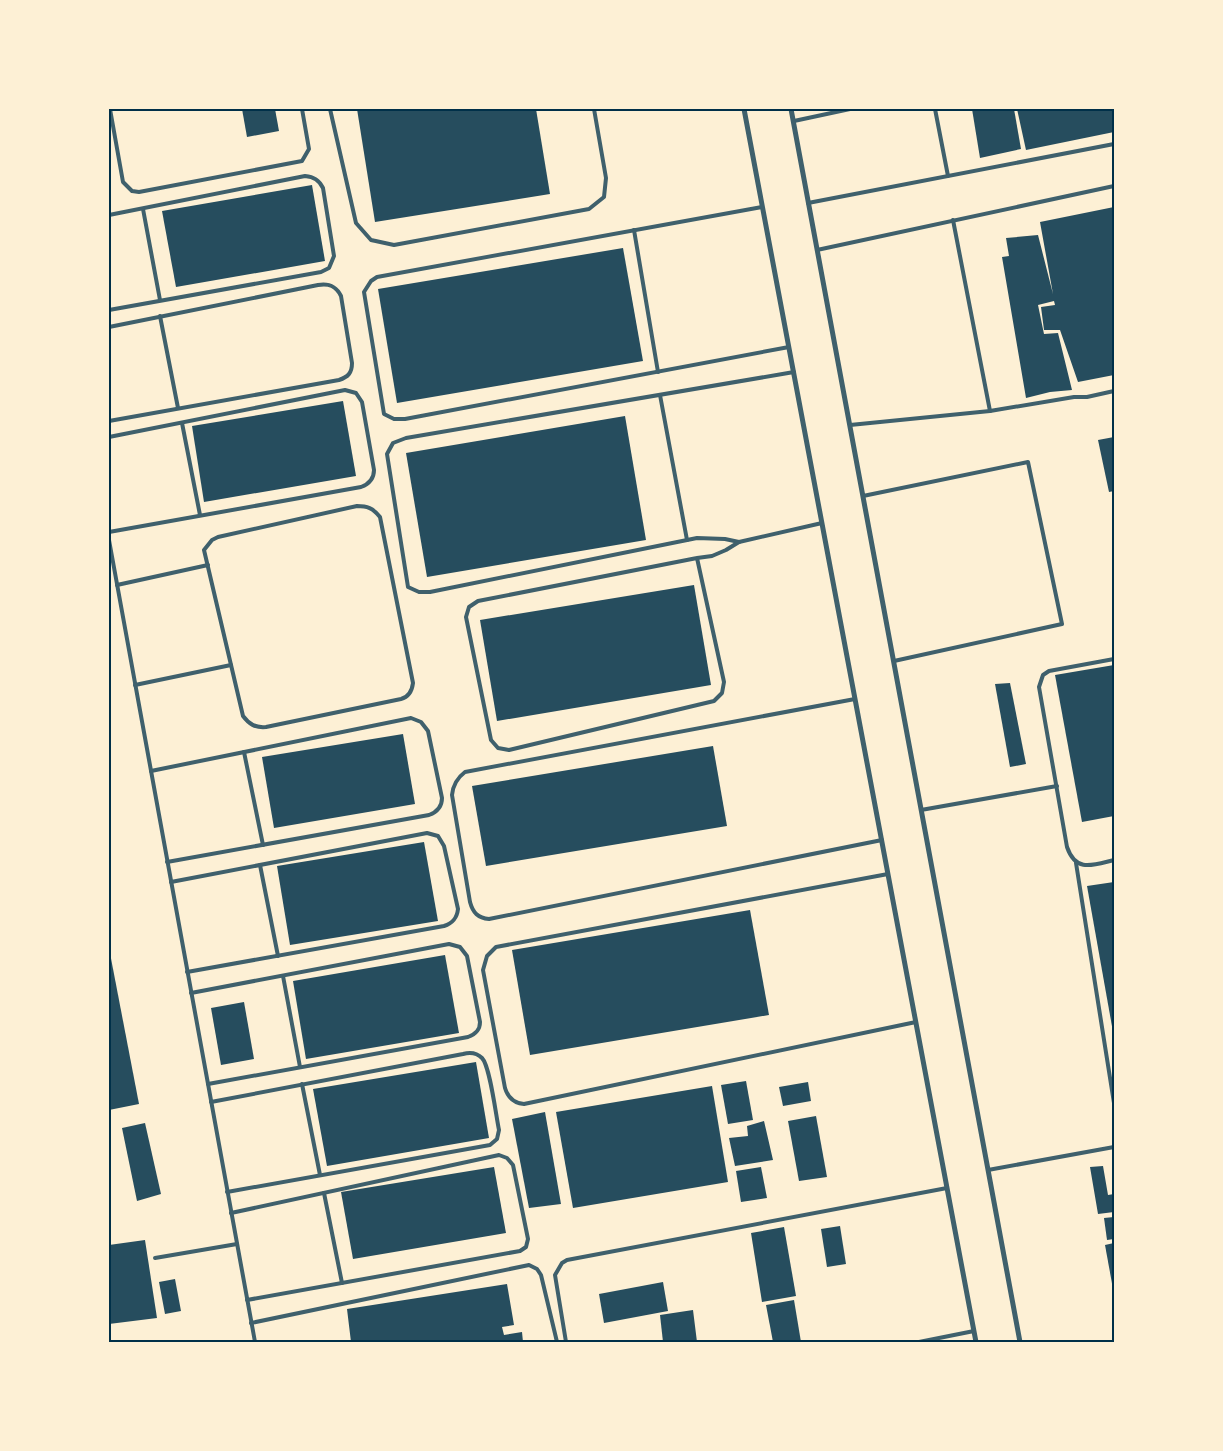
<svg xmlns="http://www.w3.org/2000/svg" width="1223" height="1451" font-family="Roboto,sans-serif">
<rect width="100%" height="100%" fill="#fdf0d5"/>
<g fill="#264d5e">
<path d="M242 109H275L279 131 247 137Z"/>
<path d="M357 109H536L550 194 375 222Z"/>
<path d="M972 109H1014L1021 149 980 158Z"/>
<path d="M1017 109H1114V132L1026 150Z"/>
<path d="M312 185 325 261 176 287 162 211Z"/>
<path d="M1114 207V375L1078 382 1060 330H1044L1041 307 1055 305 1054 301 1038 305 1044 334 1058 333 1072 390 1050 392 1026 398 1002 257 1009 256 1006 238 1038 235 1053 294 1040 222Z"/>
<path d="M623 248 643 361 397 403 378 289Z"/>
<path d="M343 401 356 476 204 502 192 426Z"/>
<path d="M625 416 646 540 427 577 406 453Z"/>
<path d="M1114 437V491L1109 492 1098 440Z"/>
<path d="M694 585 711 685 497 721 480 620Z"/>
<path d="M1114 665V816L1082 822 1055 675Z"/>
<path d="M1010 683 1026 764 1010 767 995 684Z"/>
<path d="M403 734 415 804 274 828 262 757Z"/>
<path d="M713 746 727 826 486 866 472 786Z"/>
<path d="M424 842 438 921 290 945 277 866Z"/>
<path d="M1114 882V1032H1113L1087 886Z"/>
<path d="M750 910 769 1015 530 1055 512 950Z"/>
<path d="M109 948 139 1104 109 1110Z"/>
<path d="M445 955 459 1033 306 1059 293 981Z"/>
<path d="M244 1002 254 1059 221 1065 211 1008Z"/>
<path d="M476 1062 489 1138 327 1166 313 1089Z"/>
<path d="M746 1081 753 1120 728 1124 721 1085Z"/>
<path d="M808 1082 811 1101 783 1106 779 1087Z"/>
<path d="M712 1086 728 1182 573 1208 556 1112Z"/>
<path d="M545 1112 561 1204 529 1208 512 1119Z"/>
<path d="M816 1116 827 1177 799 1181 788 1121Z"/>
<path d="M764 1121 773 1160 735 1166 729 1138 748 1136 747 1126Z"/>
<path d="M145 1123 161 1194 137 1201 122 1128Z"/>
<path d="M1103 1166 1108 1195 1114 1194V1212L1098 1214 1090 1167Z"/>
<path d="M494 1167 506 1233 353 1259 341 1192Z"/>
<path d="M761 1167 767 1198 741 1202 736 1171Z"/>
<path d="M1114 1217V1239L1107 1240 1104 1218Z"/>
<path d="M840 1226 846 1264 827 1267 821 1229Z"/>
<path d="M784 1227 796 1296 762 1302 751 1233Z"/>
<path d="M145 1240 157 1318 109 1324V1245Z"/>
<path d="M1114 1243V1289H1113L1105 1245Z"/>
<path d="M175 1279 181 1311 165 1314 159 1282Z"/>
<path d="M663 1282 668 1311 604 1323 599 1294Z"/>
<path d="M507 1284 514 1325 502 1327 504 1335 522 1332 523 1342H351L347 1309Z"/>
<path d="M794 1300 801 1342H773L766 1305Z"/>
<path d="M693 1310 697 1342H663L660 1315Z"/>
</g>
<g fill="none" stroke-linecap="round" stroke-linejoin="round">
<g stroke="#3f606c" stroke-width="4">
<path d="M110 109 123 182 132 191 139 192 302 161 309 149 302 109"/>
<path d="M330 109 356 223 371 240 394 245 589 209 604 197 606 178 594 109"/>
<path d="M935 109 948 176"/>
<path d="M794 121 850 109"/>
<path d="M808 203 1114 144"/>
<path d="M762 207 377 277 371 281 364 292 384 414 394 419H405L789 347"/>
<path d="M143 209 160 300"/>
<path d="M109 215 305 176C314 177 319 180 323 188L334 256 329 268 321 272 109 310"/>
<path d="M953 220 990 411"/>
<path d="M634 230 658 372"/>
<path d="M817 250 1114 186"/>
<path d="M160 316 178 408"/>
<path d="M109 327 318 285C329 283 336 286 341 296L352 363C352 373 348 377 339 380L109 421"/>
<path d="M660 395 687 540"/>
<path d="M182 423 200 515"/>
<path d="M850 425 990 411 1074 397H1087L1114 391"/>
<path d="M109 437 345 390 356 393 362 402 374 470C374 479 369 484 361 487L109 532"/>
<path d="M863 496 1028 462 1062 624 894 661"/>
<path d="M357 506C367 506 373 508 380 517L413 683C412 691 409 697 401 699L266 727C255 728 249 724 243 716L204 550 212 540 218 537Z"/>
<path d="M109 540 255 1342"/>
<path d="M739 542 725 539 697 538 430 592H419L408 587 387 454 393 443 406 438 794 372"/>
<path d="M697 558 724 682 722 693 714 701 509 750 498 748 491 740 466 617 469 607 478 601 697 558 712 556 726 550 739 542 822 523"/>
<path d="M117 585 208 565"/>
<path d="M1114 659 1049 671 1043 675 1039 687 1067 847C1076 873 1093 865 1114 860"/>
<path d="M135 685 231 665"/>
<path d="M855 699 465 772C457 778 453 785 452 795L470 902C473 913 478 918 489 919L882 840"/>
<path d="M244 752 263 845"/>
<path d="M151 771 411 718 421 722 428 731 442 798C442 807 437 812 429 815L167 862"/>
<path d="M921 810 1057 786"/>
<path d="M1076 863 1114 1103"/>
<path d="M260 865 278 956"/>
<path d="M888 874 496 947 487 956 483 970 505 1088C508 1098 514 1103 524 1104L916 1022"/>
<path d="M171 882 427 833 438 836 444 846 458 909C457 918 453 923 444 926L187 972"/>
<path d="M283 976 300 1067"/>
<path d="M191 993 449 944 460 947 467 956 480 1022C480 1030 476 1034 468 1037L208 1084"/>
<path d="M302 1084 320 1175"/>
<path d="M211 1102 463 1054C470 1052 476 1052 482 1058 490 1066 496 1116 499 1130L497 1139 490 1145 227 1192"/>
<path d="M988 1170 1114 1147"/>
<path d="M324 1193 342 1283"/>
<path d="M231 1213 499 1155 507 1158 513 1165 528 1239 526 1247 520 1251 247 1300"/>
<path d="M155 1258 237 1244"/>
<path d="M251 1323 529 1265 537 1269 541 1275 557 1342"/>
<path d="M566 1342 555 1275 562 1263 567 1260 947 1188"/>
<path d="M919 1342 974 1331"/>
</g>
<g stroke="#3f606c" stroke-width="5">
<path d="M744 109 976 1342"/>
<path d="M791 109 1020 1342"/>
</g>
</g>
<rect width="1223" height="1451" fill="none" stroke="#fdf0d5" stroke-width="220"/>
<rect x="110" y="110" width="1003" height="1231" fill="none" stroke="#003049" stroke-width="2"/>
</svg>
